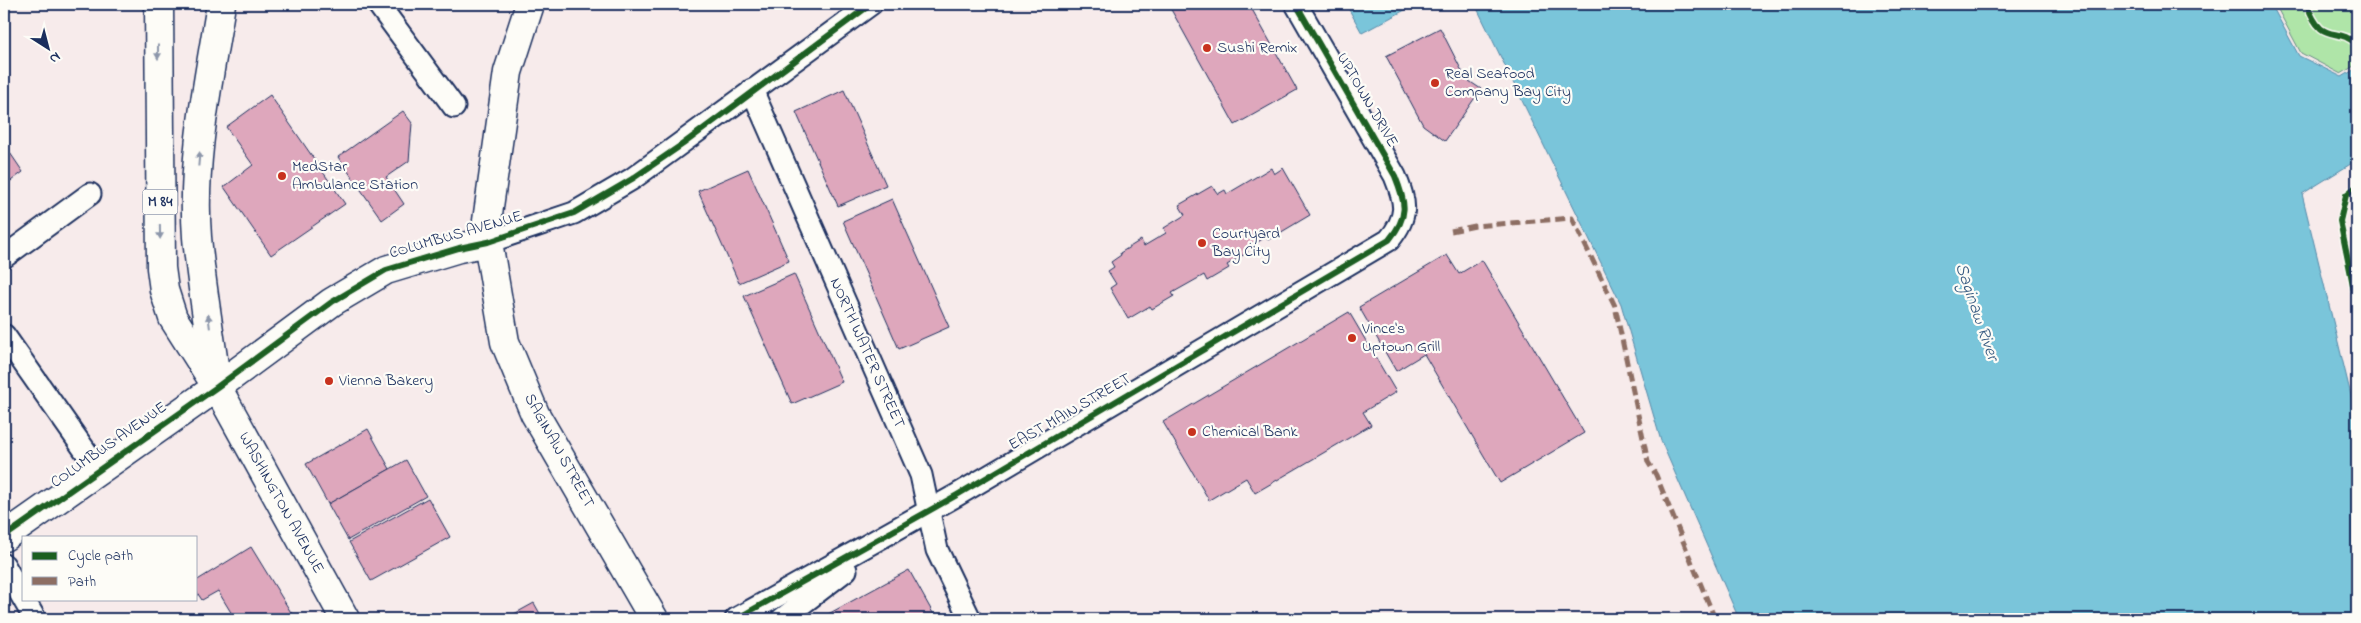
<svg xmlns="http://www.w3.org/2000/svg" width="2361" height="623" font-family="'Indie Flower',sans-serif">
<rect width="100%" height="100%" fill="#f7ebeb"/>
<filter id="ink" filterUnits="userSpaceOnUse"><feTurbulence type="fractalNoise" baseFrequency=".02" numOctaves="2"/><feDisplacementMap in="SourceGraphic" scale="10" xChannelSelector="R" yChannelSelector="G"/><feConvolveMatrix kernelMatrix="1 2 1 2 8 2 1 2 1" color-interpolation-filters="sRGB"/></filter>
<g filter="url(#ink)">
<path fill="#afe5a8" stroke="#658a83" d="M2275 4H2357V64L2341 74 2301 53Z"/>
<g fill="#7ac5da" stroke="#5489a8">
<path d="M1346 4H1416L1362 33Z"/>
<path d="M1475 4H2271L2299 56 2342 77 2357 68V160L2302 194 2357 420V619H1739L1661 441 1621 304Z"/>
</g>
<g fill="#dea7bc" stroke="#1b2f5e">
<path d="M1168 4H1249L1297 90 1235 125Z"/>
<path d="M1440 28 1466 79 1481 89 1445 141 1423 125 1386 56Z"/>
<path d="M844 90 886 185 838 206 796 112Z"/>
<path d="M270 95 345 204 271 255 224 187 253 165 226 127Z"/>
<path d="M403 111 412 123 409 161 386 177 404 204 382 220 338 157Z"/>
<path d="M4 144 23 172 4 186Z"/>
<path d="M1271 168 1274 174 1283 168 1310 215 1268 240 1266 237 1246 249 1248 252 1227 265 1229 268 1207 281 1204 275 1172 293 1174 296 1152 309 1150 306 1128 319 1110 288 1116 284 1108 271 1114 267 1111 262 1121 255 1120 253 1141 240 1144 246 1166 233 1164 228 1185 215 1179 205 1212 186 1218 194 1225 190 1227 194Z"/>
<path d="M748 169 789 261 739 283 698 191Z"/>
<path d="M892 199 949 327 899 349 843 221Z"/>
<path d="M1447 255 1459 274 1482 260 1584 433 1500 483 1424 354 1396 371 1359 307Z"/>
<path d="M794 274 842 382 792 404 744 296Z"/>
<path d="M1349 312 1396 392 1363 412 1371 425 1255 493 1246 478 1209 500 1163 422Z"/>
<path d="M368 429 390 469 328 504 306 464Z"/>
<path d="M406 460 426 496 348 540 328 504Z"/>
<path d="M428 498 450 537 371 581 349 542Z"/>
<path d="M251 547 295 619H235L218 591 202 600 196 591V581Z"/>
<path d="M909 570 934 615 927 619H819Z"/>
<path d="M534 603 543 619H505Z"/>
</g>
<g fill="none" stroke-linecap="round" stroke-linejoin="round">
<g stroke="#1b2f5e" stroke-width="25">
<g id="street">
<path d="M378 4 454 107"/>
<path d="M752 90 921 475 937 550 970 619"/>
<path d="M488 242 574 213 632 179 871 4"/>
<path d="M4 257 90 194"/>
<path d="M4 335 98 469"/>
<path d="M4 565 35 619"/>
<path d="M736 619 957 495 1389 240C1409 216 1406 203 1395 176L1296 4"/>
<path d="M782 619 846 570"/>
</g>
</g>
<g stroke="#1b2f5e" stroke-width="31">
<g id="secondary">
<path d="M530 4 508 72 487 221 488 242 505 342 535 414 654 619"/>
<path d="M4 537 217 387 332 302 386 270 459 248 488 242"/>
</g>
</g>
<g stroke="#1b2f5e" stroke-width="31">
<g id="primary">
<path d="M159 4 161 268 164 290 173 318 217 387 345 619"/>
<path d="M216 380C210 333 201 284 197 237 191 159 209 80 221 4"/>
</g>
</g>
<use href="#street" stroke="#fdfcf7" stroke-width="21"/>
<use href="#secondary" stroke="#fdfcf7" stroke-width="28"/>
<use href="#primary" stroke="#fdfcf7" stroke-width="28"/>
<path stroke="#8d6e63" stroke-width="5" stroke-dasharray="10 5" stroke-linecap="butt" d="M1451 231 1475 226 1572 218 1615 306 1648 462 1656 475 1715 619"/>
<g stroke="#fdfcf7" stroke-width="9">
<g id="cycleway">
<path d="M2307 4C2322 48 2337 24 2357 45"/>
<path d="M2357 186 2346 195 2340 221 2357 305"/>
<path d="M4 537 217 387 332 302 386 270 459 248 488 242 574 213 632 179 683 144 871 4"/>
<path d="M736 619 957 495 1389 240C1409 216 1406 203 1395 176L1296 4"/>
</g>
</g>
<use href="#cycleway" stroke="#1b5e20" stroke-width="6"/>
</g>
<defs><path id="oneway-solid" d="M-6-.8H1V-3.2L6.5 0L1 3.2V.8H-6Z" transform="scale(1.25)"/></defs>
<g fill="#8c96aa">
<use href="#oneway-solid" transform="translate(158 52) rotate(90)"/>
<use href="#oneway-solid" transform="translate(199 159) rotate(-85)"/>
<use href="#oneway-solid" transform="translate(160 232) rotate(89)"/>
<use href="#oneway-solid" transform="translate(209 321) rotate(-97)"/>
</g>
</g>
<g fill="#c8321e" stroke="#fdfcf7" stroke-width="2">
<circle cx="1207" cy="48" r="5"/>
<circle cx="1435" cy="83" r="5"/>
<circle cx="282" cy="176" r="5"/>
<circle cx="1202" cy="243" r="5"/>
<circle cx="1352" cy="338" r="5"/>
<circle cx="329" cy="381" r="5"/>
<circle cx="1192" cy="432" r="5"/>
</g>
<g text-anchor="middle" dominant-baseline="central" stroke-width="4.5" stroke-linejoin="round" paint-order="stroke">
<rect fill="#fdfcf7" stroke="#5f6c8c" stroke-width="1" x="142.5" y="189.5" width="35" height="25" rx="4"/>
<g font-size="15" font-weight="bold" fill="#1b2f5e">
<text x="160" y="202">M 84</text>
</g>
<g font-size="16" fill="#1b2f5e" stroke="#fdfcf7" text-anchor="start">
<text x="1217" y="48">Sushi Remix</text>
<text x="1445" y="74">Real Seafood<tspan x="1445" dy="18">Company Bay City</tspan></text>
<text x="292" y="167">MedStar<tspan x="292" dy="18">Ambulance Station</tspan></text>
<text x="1212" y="234">Courtyard<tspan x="1212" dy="18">Bay City</tspan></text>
<text x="1362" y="329">Vince's<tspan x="1362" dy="18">Uptown Grill</tspan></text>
<text x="339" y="381">Vienna Bakery</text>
<text x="1202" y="432">Chemical Bank</text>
</g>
<g font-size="16" fill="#1b2f5e" stroke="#fdfcf7">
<text transform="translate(1367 100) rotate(60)">UPTOWN DRIVE</text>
<text transform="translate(456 235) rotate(-16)">COLUMBUS AVENUE</text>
<text transform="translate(867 353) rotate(66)">NORTH WATER STREET</text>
<text transform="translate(1070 412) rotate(-30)">EAST MAIN STREET</text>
<text transform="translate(109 445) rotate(-35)">COLUMBUS AVENUE</text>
<text transform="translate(559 451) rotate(61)">SAGINAW STREET</text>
<text transform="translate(281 503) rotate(61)">WASHINGTON AVENUE</text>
</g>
<g font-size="18" font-style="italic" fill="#385c83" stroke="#fdfcf7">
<text transform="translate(1976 312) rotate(71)">Saginaw River</text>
</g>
</g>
<rect width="2361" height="623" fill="none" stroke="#fdfcf7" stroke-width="20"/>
<rect x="10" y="10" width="2341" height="603" fill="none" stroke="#1b2f5e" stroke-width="2" filter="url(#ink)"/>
<rect x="22" y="536" width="175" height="65" fill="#fdfcf7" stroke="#a3aaba"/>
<rect x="32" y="552" width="25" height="8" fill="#1b5e20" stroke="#a3aaba"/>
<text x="68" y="560" font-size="15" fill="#1b2f5e">Cycle path</text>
<rect x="32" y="577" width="25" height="8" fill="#8d6e63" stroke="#a3aaba"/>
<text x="68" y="586" font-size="15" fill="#1b2f5e">Path</text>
<g transform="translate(48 48) rotate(144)" stroke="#fdfcf7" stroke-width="4" paint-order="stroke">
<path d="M0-4L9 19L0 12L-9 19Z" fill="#1b2f5e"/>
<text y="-8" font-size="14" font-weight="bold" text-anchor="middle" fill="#1b2f5e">N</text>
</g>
</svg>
